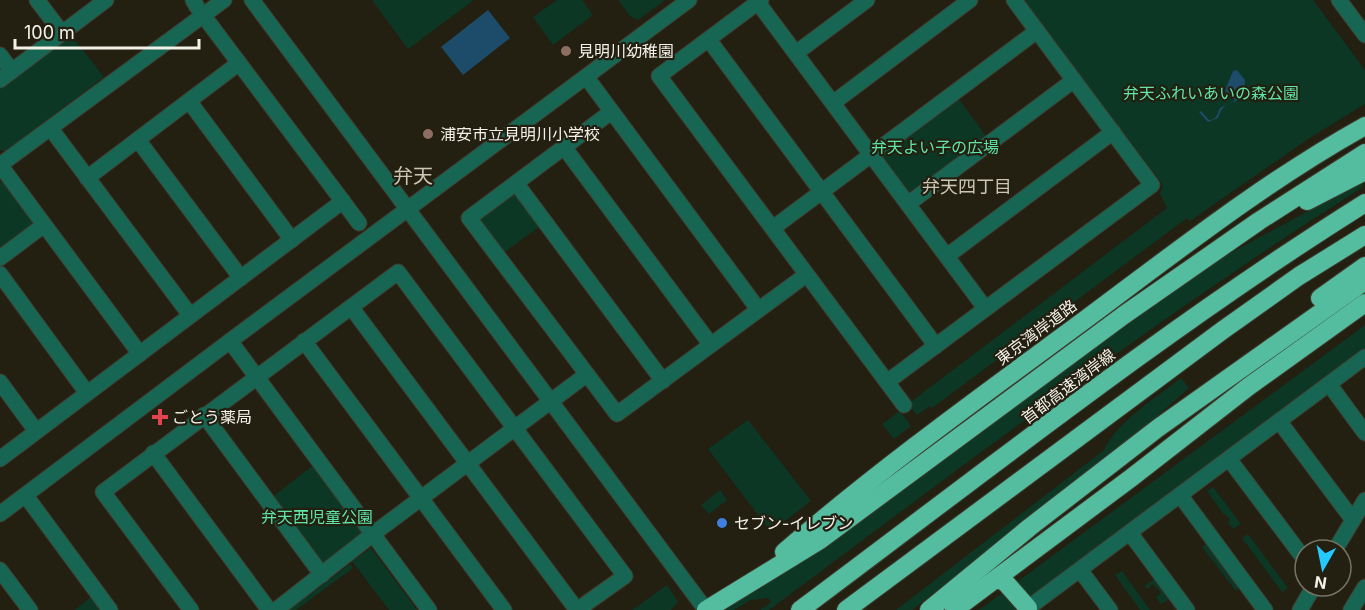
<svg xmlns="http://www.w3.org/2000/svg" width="1365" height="610" font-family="Inter,'Noto Sans JP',sans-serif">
<rect width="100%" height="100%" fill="#231f11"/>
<g fill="#0c3724">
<path d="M372 0H474L408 49Z"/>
<path d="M557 0H582L593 15 553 45 533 17Z"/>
<path d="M618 0H665L638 20 630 16Z"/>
<path d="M1022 0H1313L1365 70V104L1311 137 1190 221 1187 218 932 408 930 406 917 415 908 404 1167 208 1160 194 1163 185Z"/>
<path d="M70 34 104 77 6 151 0 150V86Z"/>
<path d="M958 98 988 139 913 195 907 194 882 160V154Z"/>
<path d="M0 182H3L33 221 32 227 0 250Z"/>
<path d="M1362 182 1363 187C1158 317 964 465 769 610H760L771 602 768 598 751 600 734 610H725L1223 257Z"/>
<path d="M514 193 539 227 502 254 477 220Z"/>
<path d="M1365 325V353L1019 610H979Z"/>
<path d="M1181 378 1189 388 1130 440 912 610H896L1103 451C1120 419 1153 400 1181 378Z"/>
<path d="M900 411 911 426 894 439 882 424Z"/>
<path d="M748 420 811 501 771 532 708 449Z"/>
<path d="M312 466 365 535 322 567 270 499Z"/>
<path d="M1213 487 1241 524 1233 529 1228 522 1230 520 1226 514 1224 515 1207 491Z"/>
<path d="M720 490 727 500 709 514 701 505Z"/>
<path d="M1248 534 1288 588 1282 592 1242 538Z"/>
<path d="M1207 543 1241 587 1236 591 1202 547Z"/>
<path d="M371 548 417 610H389L352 561Z"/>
<path d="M350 564 353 568 296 610H288Z"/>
<path d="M1122 571 1150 610H1140L1115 575Z"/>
<path d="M1156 577 1171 598 1161 604 1156 597 1161 593 1153 584 1147 589 1145 586Z"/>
<path d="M667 585 678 602 671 610H632Z"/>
<path d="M91 597 101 610H75Z"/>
</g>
<g fill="#1c4c69">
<path d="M488 10 510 38 463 75 441 47Z"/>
<path d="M1237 70 1245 80 1244 97C1230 105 1224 101 1218 118L1208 122 1199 112 1201 111 1209 120C1217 120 1217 114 1220 108L1234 101V99L1225 93 1226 88 1233 71Z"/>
</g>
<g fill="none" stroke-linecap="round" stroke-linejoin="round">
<g stroke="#403c2f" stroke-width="17">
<g id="minor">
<path d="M37 0 62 33"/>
<path d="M193 0 197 7"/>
<path d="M252 0 706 610"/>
<path d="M756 0 985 308"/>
<path d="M761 0 659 76 904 405"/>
<path d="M1339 0 1365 35"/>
<path d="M209 23 359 223"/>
<path d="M709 40 936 346"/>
<path d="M796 53 867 0"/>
<path d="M0 55 12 71"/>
<path d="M587 78 758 309"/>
<path d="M0 80 106 0"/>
<path d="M189 101 292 240"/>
<path d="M833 103 970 0"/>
<path d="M611 112 469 218 617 414 806 275"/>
<path d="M51 129 190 315"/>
<path d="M138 140 241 278"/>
<path d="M564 147 711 345"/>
<path d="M0 165 224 0"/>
<path d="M0 165 140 354"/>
<path d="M87 178 239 63"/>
<path d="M516 183 663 381"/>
<path d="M908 204 1074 80"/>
<path d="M773 228 1037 31"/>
<path d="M947 256 1113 132"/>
<path d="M0 258 44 225"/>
<path d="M0 274 87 393"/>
<path d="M351 307 577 610"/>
<path d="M230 341 429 610"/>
<path d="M304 341 504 610"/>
<path d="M0 382 36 431"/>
<path d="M887 382 1152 185 1014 0"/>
<path d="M1329 384 1365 433"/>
<path d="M204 415 322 575"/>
<path d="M1279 421 1353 520"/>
<path d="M153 453 269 610"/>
<path d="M0 459 343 201"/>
<path d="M1229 459 1305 560"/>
<path d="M1180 495 1265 610"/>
<path d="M26 496 110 610"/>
<path d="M0 514 230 341 689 0"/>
<path d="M1130 533 1187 610"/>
<path d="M1335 550 1365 500"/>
<path d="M0 570 30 610"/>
<path d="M1080 570 1110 610"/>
<path d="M191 610 103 492 398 272 625 576 577 610"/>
<path d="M276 610 373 534 586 375"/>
<path d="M1029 610 1028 608 1365 357"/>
<path d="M1300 610 1314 586"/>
<path d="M1351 610 1365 587"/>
</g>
</g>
<g stroke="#403c2f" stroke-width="20">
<g id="highway">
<path d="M1307 201 1365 171"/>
<path d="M1320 298 1365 266"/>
<path d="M784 552C880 469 983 395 1086 319 1176 252 1266 181 1365 126"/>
<path d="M996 579 1005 582 1028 608"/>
<path d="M706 610 820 540 1124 315 1259 221 1365 153"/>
<path d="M800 610C985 472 1169 326 1365 203"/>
<path d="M846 610 1223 330 1299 276 1365 235"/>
<path d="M929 610 1030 527 1158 428 1365 281"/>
<path d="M954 610 1131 478 1248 387 1365 303"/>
</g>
</g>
<use href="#minor" stroke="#176653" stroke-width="15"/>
<use href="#highway" stroke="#54bd9f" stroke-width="18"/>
</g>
<g fill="#8d6e63" stroke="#231f11" stroke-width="2">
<circle cx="566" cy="51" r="6"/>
<circle cx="428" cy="134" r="6"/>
</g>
<path fill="#e0444e" stroke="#231f11" stroke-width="2" d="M157 408h6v6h6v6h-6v6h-6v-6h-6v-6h6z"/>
<circle fill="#3f7fe0" stroke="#231f11" stroke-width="2" cx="722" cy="523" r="6"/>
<g text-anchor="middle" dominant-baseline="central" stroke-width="4.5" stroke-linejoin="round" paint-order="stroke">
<g font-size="16" fill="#f3f1e8" stroke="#231f11" text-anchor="start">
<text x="578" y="51">見明川幼稚園</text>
<text x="440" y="134">浦安市立見明川小学校</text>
<text x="172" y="417">ごとう薬局</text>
<text x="734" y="523">セブン-イレブン</text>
</g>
<g font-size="16" fill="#5fe5a7" stroke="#231f11">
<text x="1211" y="93">弁天ふれいあいの森公園</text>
<text x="935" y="147">弁天よい子の広場</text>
<text x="317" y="517">弁天西児童公園</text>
</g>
<g font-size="16" fill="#f3f1e8" stroke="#231f11">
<text transform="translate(1036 332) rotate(-37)">東京湾岸道路</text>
<text transform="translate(1068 386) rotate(-37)">首都高速湾岸線</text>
</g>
<g font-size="18" fill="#cbc7b4" stroke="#231f11">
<text x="967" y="186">弁天四丁目</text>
</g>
<g font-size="20" fill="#cbc7b4" stroke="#231f11">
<text x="413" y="176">弁天</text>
</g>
</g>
<g transform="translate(1323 568) rotate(189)"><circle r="28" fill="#231f11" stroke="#767367" stroke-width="1.5"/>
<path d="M0-4.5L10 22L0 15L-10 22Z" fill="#24c9fe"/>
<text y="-9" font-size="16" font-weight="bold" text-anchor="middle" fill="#f3f1e8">N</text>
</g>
<path d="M15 39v9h184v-9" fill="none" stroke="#f3f1e8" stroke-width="3"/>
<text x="24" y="39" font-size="18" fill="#f3f1e8" stroke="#231f11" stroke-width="4.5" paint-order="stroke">100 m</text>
</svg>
